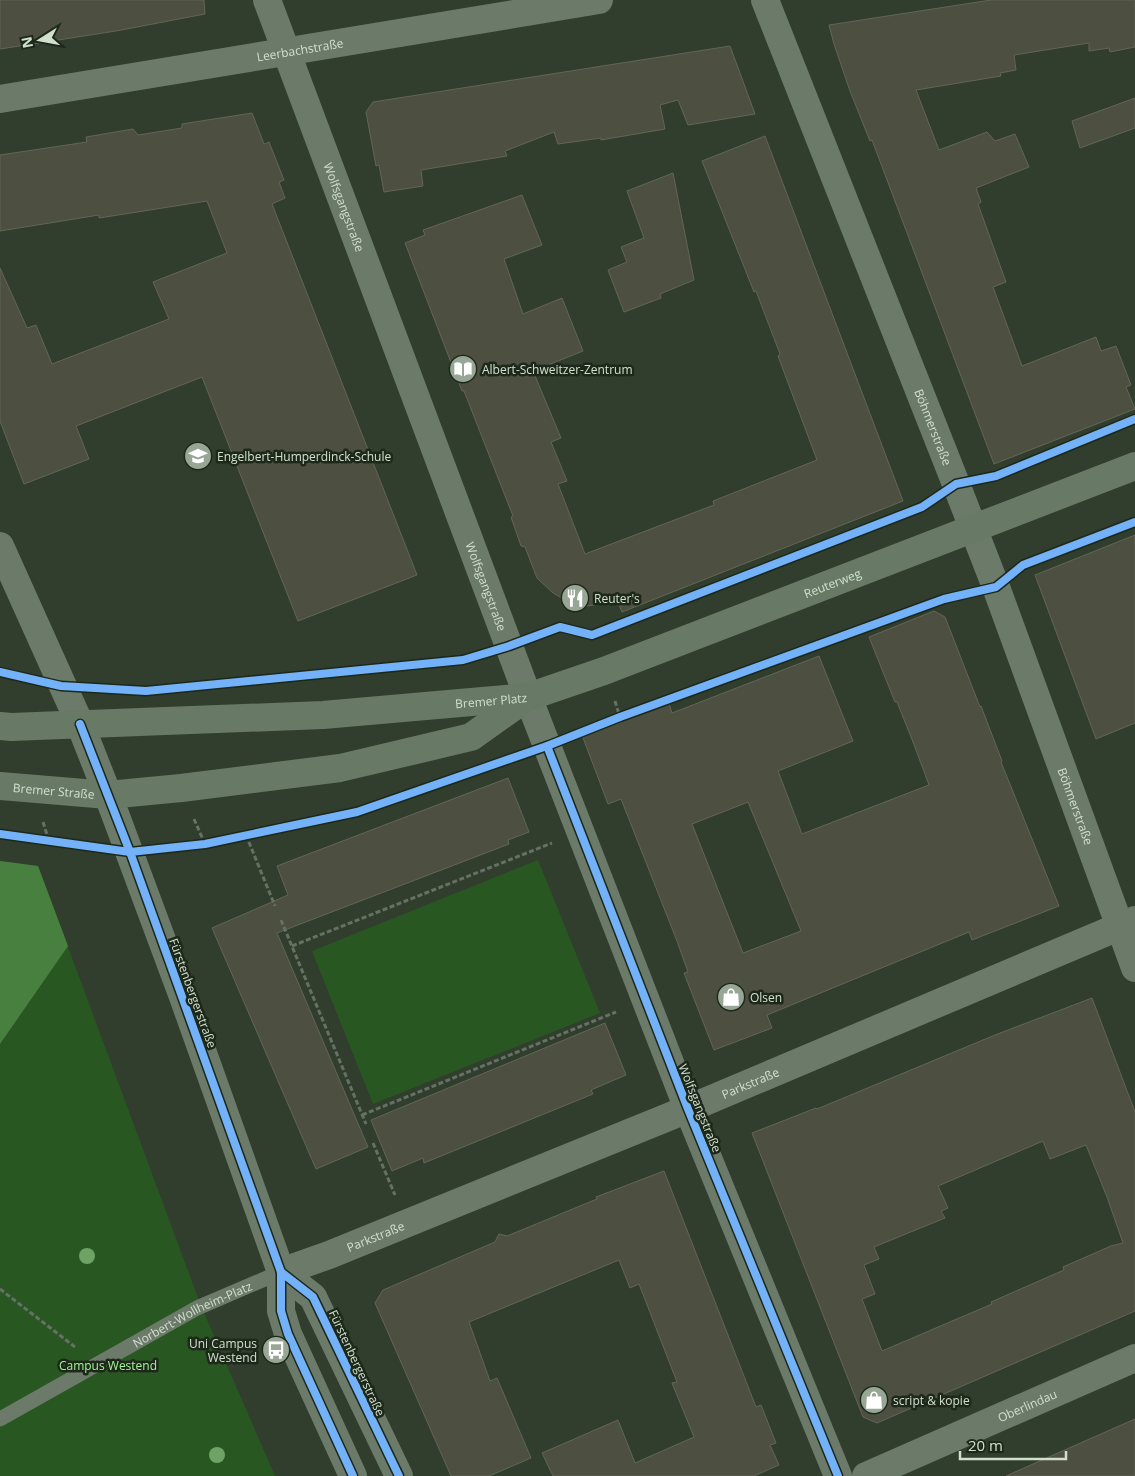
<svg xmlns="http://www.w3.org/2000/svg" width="1135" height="1476" font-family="'Open Sans',sans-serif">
<rect width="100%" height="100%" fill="#313e2e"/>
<g fill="#295722">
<path d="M538 860 600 1013 373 1104 312 951Z"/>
<path d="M0 861 38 866 201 1306 275 1476H0Z"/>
</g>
<path fill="#48813f" d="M0 861 38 866 68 946 0 1044Z"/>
<g fill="#4d5041" stroke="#636557" fill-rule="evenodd">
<path d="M0 0H204L205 14 116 31 0 49Z"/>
<path d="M991 0H1135V47L1110 52 1109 48 1089 51V43L1014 55 1016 70 1000 73 1001 76 916 90 939 150 987 132 995 141 1015 134 1029 167 976 188 981 202 978 204 1006 282 993 287 1022 366 1096 337 1101 351 1116 346 1131 385 1126 387 1135 409 994 464 872 140 870 141 850 91 834 44 829 25Z"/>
<path d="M730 46 755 114 688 125 678 100 660 105 665 129 601 140V138L558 144 554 132 505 151 507 156 421 170 423 186 384 192 379 165 376 166 366 112 373 102Z"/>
<path d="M1135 98V128L1080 148 1072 121Z"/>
<path d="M252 113 264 144 269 142 284 180 279 182 285 198 272 204 417 575 298 621 202 377 76 426 89 459 24 484 0 421V268L27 328 36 325 52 364 169 319 153 282 227 253 207 201 99 218V215L0 231V155L87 142 86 137 133 129 138 135 182 128V124Z"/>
<path d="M765 136 903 501 622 612 618 602 587 606 565 600 553 593 537 578 525 547 521 546 511 517 513 516 464 391H462L405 243 425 235 423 230 522 195 542 245 504 259 523 314 562 298 583 351 533 371 561 438 551 442 567 481 558 484 585 554 714 505 713 501 817 460 778 356 780 354 756 291 754 292 702 161Z"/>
<path d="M673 173 694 280 660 294 661 298 624 312 608 270 627 262 621 247 644 238 627 191Z"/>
<path d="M1135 535V723L1096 739 1035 575Z"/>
<path d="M934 611 945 617 980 707 981 706 1002 761 1001 762 1059 906 972 940 969 932 767 1015 772 1028 714 1050 684 973 688 972 677 941 621 799 608 804 582 735 668 701 672 713 819 656 853 741 778 771 802 834 929 785 913 742 897 702H895L869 637ZM748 802 801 931 743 953 692 824Z"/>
<path d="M508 778 529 832 508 840 509 844 277 933 368 1147 316 1169 212 928 288 895 277 866Z"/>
<path d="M1092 998 1135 1112V1311L877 1423 863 1417 752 1133 816 1108 817 1109 995 1035ZM1043 1141 1050 1159 1086 1145 1107 1197 1123 1243 1111 1246 1063 1267 1064 1270 991 1302 992 1304 882 1351 862 1299 875 1294 864 1265 879 1259 874 1247 945 1218 941 1211 948 1208 938 1186Z"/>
<path d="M605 1023 626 1075 591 1090 593 1094 424 1163 423 1158 392 1171 371 1120Z"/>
<path d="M664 1171 756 1407 761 1405 776 1443 770 1445 779 1465 754 1476H553L542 1453 618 1420 635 1463 694 1437 672 1383 677 1382 639 1284 630 1288 619 1260 469 1322 490 1381 497 1378 531 1458 489 1476H451L375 1303 383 1290 495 1242 499 1234 507 1236 597 1199 596 1197Z"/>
<path d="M1135 1419V1476H1006L1094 1437Z"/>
</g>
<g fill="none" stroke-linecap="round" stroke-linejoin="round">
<g stroke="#657164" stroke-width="3" stroke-dasharray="5 2.5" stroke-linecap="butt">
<path d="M615 701 620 717"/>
<path d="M194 819 205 844"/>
<path d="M43 822 49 841"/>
<path d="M246 835 275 906"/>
<path d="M281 920 366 1124"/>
<path d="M292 946 552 843"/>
<path d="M362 1115 616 1012"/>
<path d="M373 1143 395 1195"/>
<path d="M0 1289 75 1347"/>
</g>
<path stroke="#6c7a6a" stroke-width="15" id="s1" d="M0 1419 197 1308 281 1272"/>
<g stroke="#6c7a6a" stroke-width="28">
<path id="s2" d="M267 0 528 697 688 1109 838 1476"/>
<path id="s3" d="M765 0 956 484 996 587 1135 968"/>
<path id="s4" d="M0 99 599 0"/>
<path d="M0 546 80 724 108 795 182 994 281 1272V1311L288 1334 353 1476"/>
<path id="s5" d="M281 1272 329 1255 688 1109 1135 920"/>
<path d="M281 1272 313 1297 399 1476"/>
<path id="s6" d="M866 1476 1135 1358"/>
</g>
<g stroke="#687a65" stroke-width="28">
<path id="s7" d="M0 726 11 727 323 715 528 697 604 671 1135 466"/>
<path id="s8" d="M0 786 108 795 181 788 340 768 471 737 526 698"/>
</g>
<g stroke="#1d281b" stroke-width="11">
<g id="cycleway">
<path d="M0 672 61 686 146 691 463 660 509 646 560 627 592 635 922 507 956 484 996 476 1135 419"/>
<path d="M80 724 130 852 281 1272V1311L288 1334 353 1476"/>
<path d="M547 746 688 1109 838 1476"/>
<path d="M0 834 130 852 205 844 357 812 547 746 620 717 944 599 996 587 1023 565 1135 522"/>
<path d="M281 1272 313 1297 399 1476"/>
</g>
</g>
<use href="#cycleway" stroke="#73b2f8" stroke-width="8"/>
</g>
<g fill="#6ea365">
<circle cx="87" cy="1256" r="8"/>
<circle cx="217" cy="1455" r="8"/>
</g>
<defs>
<g id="library-disc" transform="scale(1.4375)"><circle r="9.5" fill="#98a795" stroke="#1d281b"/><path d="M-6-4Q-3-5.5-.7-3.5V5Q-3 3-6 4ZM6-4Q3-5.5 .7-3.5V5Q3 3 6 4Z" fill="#fff"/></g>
<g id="school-disc" transform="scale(1.4375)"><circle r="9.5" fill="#98a795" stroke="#1d281b"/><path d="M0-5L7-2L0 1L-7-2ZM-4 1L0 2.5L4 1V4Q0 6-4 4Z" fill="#fff"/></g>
<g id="restaurant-disc" transform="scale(1.4375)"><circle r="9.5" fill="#98a795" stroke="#1d281b"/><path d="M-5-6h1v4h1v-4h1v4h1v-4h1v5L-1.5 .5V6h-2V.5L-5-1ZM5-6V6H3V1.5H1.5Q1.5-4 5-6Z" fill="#fff"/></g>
<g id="shop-disc" transform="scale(1.4375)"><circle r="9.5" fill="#98a795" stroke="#1d281b"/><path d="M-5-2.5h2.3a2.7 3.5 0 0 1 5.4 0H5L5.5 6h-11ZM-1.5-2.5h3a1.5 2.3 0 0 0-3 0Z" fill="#fff"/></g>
<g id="bus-disc" transform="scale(1.4375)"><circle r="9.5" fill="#98a795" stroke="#1d281b"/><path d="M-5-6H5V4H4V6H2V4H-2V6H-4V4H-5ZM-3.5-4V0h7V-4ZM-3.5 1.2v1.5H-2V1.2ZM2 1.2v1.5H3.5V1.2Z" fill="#fff"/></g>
</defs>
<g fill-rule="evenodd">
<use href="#library-disc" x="463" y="369"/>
<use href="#school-disc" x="198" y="456"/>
<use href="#restaurant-disc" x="575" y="598"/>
<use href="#shop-disc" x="731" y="997"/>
<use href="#bus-disc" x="276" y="1350"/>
<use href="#shop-disc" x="874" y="1400"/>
</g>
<g text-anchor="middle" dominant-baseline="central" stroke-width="5" stroke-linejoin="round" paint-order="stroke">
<g font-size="12" fill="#d0e0cd" stroke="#1d281b">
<text stroke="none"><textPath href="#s4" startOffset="304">Leerbachstraße</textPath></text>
<text stroke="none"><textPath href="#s2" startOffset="221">Wolfsgangstraße</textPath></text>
<text stroke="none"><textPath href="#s3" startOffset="459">Böhmerstraße</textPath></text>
<text stroke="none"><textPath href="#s7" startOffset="854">Reuterweg</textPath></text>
<text stroke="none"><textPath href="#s2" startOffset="626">Wolfsgangstraße</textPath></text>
<text stroke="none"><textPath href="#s7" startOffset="492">Bremer Platz</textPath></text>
<text stroke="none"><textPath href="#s8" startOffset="54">Bremer Straße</textPath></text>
<text stroke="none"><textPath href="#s3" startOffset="864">Böhmerstraße</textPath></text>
<text transform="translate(193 993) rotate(70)">Fürstenbergerstraße</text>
<text stroke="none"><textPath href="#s5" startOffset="506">Parkstraße</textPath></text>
<text transform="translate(700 1108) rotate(68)">Wolfsgangstraße</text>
<text stroke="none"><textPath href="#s5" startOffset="101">Parkstraße</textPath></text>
<text stroke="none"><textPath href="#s1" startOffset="219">Norbert-Wollheim-Platz</textPath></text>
<text transform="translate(357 1363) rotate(65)">Fürstenbergerstraße</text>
<text stroke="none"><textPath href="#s6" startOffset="176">Oberlindau</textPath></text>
</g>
<g font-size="12" fill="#d0e0cd" stroke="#1d281b" text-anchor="start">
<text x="482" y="369">Albert-Schweitzer-Zentrum</text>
<text x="217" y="456">Engelbert-Humperdinck-Schule</text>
<text x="594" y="598">Reuter's</text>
<text x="750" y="997">Olsen</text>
<text x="257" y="1343" text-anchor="end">Uni Campus<tspan x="257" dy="14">Westend</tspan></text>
<text x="893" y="1400">script &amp; kopie</text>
</g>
<g font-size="12" fill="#a0f592" stroke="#1d281b">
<text x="108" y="1365">Campus Westend</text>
</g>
</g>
<g transform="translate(40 40) rotate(259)" stroke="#1d281b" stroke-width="4" paint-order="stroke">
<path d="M0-4L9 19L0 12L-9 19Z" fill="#d0e0cd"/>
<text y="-8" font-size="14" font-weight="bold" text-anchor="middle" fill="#d0e0cd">N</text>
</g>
<path d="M960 1451v8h106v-8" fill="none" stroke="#d0e0cd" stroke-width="2.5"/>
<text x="968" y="1451" font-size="15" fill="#d0e0cd" stroke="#1d281b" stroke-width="4" paint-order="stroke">20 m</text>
</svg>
